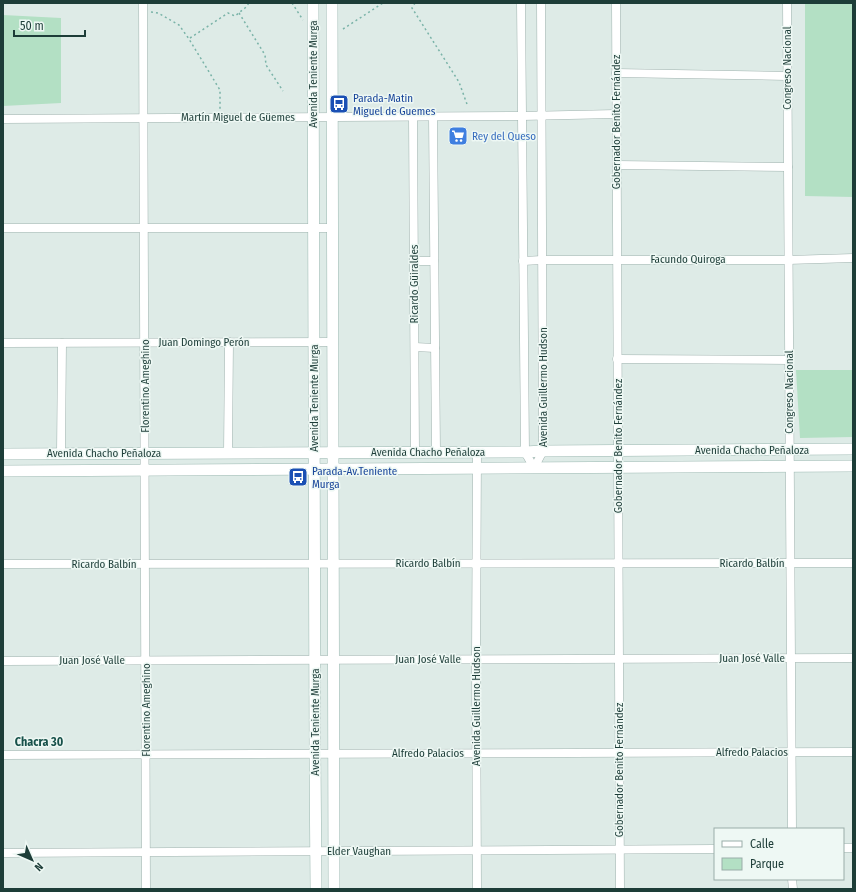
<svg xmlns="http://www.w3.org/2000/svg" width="856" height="892" font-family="'Fira Sans Condensed',sans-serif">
<rect width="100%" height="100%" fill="#deebe7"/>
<g fill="#b3e0c4">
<path d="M805 3H853V197L805 196Z"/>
<path d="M3 15 61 18V103L3 106Z"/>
<path d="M796 370H853V437L800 438Z"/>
</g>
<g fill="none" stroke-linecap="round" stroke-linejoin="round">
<g stroke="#a0b3af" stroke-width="9">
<g id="street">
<path d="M143 3 146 889"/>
<path d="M521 3 525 452 534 468"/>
<path d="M616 3 620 889"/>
<path d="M787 3 792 829"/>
<path d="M616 73 787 76"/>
<path d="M413 116 415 452"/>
<path d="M433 116 436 452"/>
<path d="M3 119 522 116 616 114"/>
<path d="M617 165 788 167"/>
<path d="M3 228H333"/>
<path d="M414 261H434"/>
<path d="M523 261 542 260H788L853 258"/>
<path d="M3 343 333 342"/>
<path d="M415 347 435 348"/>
<path d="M617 359 789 360"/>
<path d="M477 452 476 659 477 889"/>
<path d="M61 453 62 343"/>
<path d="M228 453 229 342"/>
<path d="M534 468 543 451 541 3"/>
<path d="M3 564 853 563"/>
<path d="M3 661 853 658"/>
<path d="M3 755 853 752"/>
<path d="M843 848H853"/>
<path d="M3 853 715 849"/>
<path d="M792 879 793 889"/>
</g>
</g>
<g stroke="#9bb8b1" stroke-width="12">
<g id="secondary">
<path d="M313 3 315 754 316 889"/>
<path d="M332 3 334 889"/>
<path d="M3 454 525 452 543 451 853 449"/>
<path d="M3 471 853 466"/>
</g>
</g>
<g stroke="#7ab3a8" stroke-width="1.5" stroke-dasharray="2 3" stroke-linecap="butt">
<path d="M292 3 303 20"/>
<path d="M415 3 412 8 459 82 468 107"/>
<path d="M151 12 158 13 179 25 189 39 220 90V110"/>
<path d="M239 13 265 55 266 65 283 91"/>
<path d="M343 29 383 3"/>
<path d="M190 38 228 13 235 16 245 8 249 3"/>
</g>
<use href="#street" stroke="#fff" stroke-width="8"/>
<use href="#secondary" stroke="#fff" stroke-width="11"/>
</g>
<defs>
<g id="bus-square" transform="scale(1)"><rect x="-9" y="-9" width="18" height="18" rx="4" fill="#1a4fb4" stroke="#eef8f4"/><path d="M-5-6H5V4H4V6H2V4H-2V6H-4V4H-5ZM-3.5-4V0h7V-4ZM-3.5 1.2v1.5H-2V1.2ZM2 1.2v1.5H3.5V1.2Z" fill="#fff"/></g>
<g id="supermarket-square" transform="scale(1)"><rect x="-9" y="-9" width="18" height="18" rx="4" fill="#3f7fe0" stroke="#eef8f4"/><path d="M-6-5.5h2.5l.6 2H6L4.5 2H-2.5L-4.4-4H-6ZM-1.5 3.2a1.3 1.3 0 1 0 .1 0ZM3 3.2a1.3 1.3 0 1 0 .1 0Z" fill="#fff"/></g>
</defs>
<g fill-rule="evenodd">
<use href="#bus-square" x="339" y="104"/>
<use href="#supermarket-square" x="458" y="136"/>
<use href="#bus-square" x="298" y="477"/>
</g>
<g text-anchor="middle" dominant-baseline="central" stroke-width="3" stroke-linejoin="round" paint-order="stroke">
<g font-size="11" fill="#1d3d38" stroke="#eef8f4">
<text transform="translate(787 68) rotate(-90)">Congreso Nacional</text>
<text transform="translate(313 74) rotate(-90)">Avenida Teniente Murga</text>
<text x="238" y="117">Martín Miguel de Güemes</text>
<text transform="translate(616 122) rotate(-90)">Gobernador Benito Fernández</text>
<text x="688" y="259">Facundo Quiroga</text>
<text transform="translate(414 284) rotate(-90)">Ricardo Güiraldes</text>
<text x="204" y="342">Juan Domingo Perón</text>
<text transform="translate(145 386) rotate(-90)">Florentino Ameghino</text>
<text transform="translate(543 387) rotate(-90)">Avenida Guillermo Hudson</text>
<text transform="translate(789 392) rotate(-90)">Congreso Nacional</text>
<text transform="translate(314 398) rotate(-90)">Avenida Teniente Murga</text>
<text transform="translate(618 446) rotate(-90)">Gobernador Benito Fernández</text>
<text x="752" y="450">Avenida Chacho Peñaloza</text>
<text x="428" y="452">Avenida Chacho Peñaloza</text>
<text x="104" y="453">Avenida Chacho Peñaloza</text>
<text x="428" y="563">Ricardo Balbín</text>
<text x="752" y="563">Ricardo Balbín</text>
<text x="104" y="564">Ricardo Balbín</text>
<text x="752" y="658">Juan José Valle</text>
<text x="428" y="659">Juan José Valle</text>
<text x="92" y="660">Juan José Valle</text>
<text transform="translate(476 706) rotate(-90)">Avenida Guillermo Hudson</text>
<text transform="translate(146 710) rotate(-90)">Florentino Ameghino</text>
<text transform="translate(315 722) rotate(-90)">Avenida Teniente Murga</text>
<text x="752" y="752">Alfredo Palacios</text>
<text x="428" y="753">Alfredo Palacios</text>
<text transform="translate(619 770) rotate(-90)">Gobernador Benito Fernández</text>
<text x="359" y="851">Elder Vaughan</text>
</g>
<g font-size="11" fill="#164399" stroke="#eef8f4" text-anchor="start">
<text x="353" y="98">Parada-Matin<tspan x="353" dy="13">Miguel de Guemes</tspan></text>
<text x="312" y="471">Parada-Av.Teniente<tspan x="312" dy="13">Murga</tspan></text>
</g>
<g font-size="11" fill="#366cbe" stroke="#eef8f4" text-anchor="start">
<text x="472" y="136">Rey del Queso</text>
</g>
<g font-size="12" font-weight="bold" fill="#17514a" stroke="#eef8f4">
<text x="39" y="742">Chacra 30</text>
</g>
</g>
<rect width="856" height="892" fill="none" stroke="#1d3d38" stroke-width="8"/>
<rect x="714" y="828" width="130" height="52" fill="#eef8f4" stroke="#9aada9"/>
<rect x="722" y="841" width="20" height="6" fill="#ffffff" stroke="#9aada9"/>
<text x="750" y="848" font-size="12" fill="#1d3d38">Calle</text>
<rect x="722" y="858" width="20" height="12" fill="#b3e0c4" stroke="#9aada9"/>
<text x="750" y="868" font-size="12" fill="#1d3d38">Parque</text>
<g transform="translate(32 860) rotate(135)" stroke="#eef8f4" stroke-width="3" paint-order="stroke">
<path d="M0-3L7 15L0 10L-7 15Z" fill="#1d3d38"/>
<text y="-6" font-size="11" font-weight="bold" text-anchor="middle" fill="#1d3d38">N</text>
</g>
<path d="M14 30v6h71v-6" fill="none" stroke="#1d3d38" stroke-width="2"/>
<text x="20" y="30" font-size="12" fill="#1d3d38" stroke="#eef8f4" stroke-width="3" paint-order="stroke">50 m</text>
</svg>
